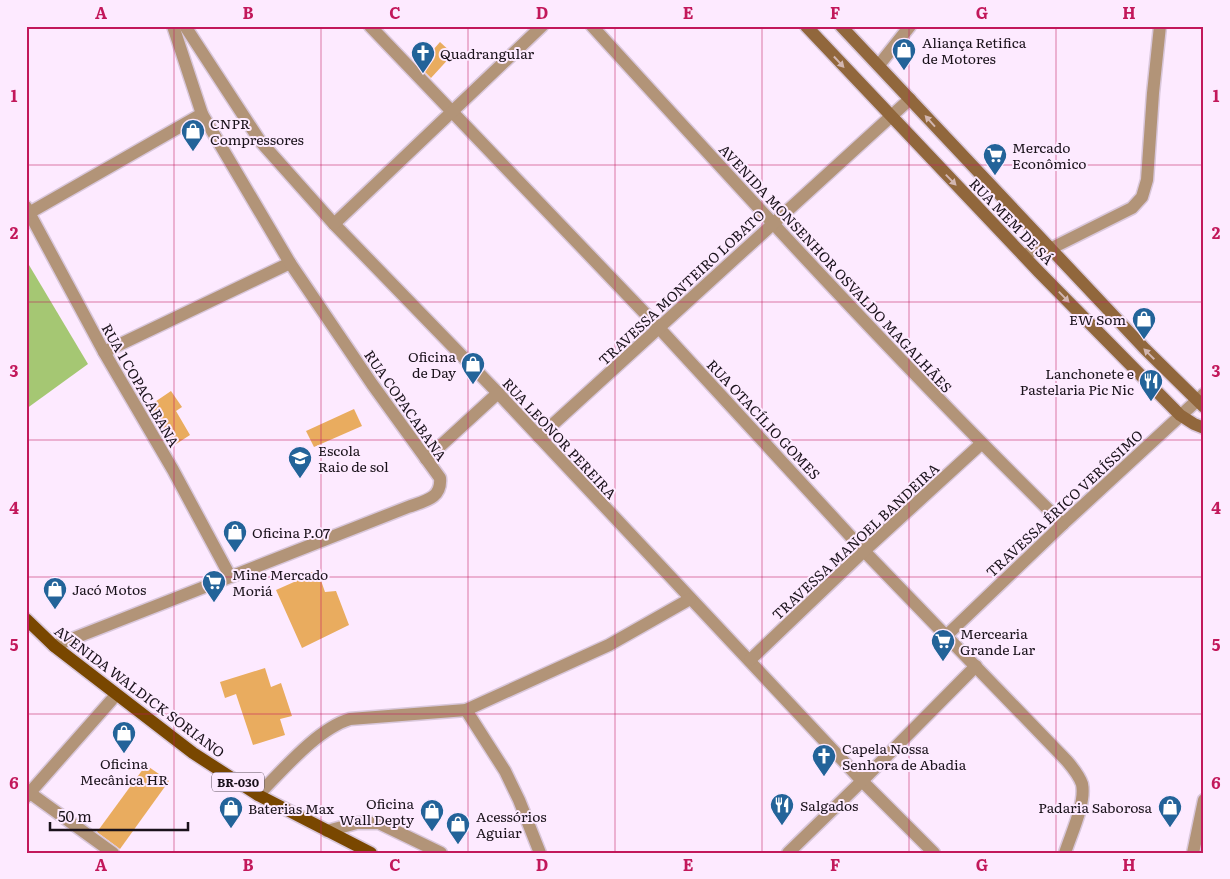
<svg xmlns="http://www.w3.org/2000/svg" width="1230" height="879" font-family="Literata,serif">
<rect width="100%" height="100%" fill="#fdeaff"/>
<path fill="#a5c773" d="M26 260 88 364 26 409Z"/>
<g fill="#e9ac5f">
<path d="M440 42 453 54 431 78 419 66Z"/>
<path d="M171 391 182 407 176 411 190 435 170 448 146 408Z"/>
<path d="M354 409 362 426 314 447 306 431Z"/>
<path d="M310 572H318L325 592 336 591 349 625 302 648 276 590 294 582Z"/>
<path d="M265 668 271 687 281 683 292 716 280 719 285 735 253 745 236 694 225 698 220 682Z"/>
<path d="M146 765 169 781 120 849 97 832Z"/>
</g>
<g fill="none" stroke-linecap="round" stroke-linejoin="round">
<g stroke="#d9c7db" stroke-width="15">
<g id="street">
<path d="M185 26 260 141 334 224 498 393 862 781 934 853"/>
<path d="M370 26 659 328 864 551 1067 761C1073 768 1079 775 1082 784 1086 803 1071 834 1065 853"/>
<path d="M592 26C746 195 900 364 1063 524"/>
<path d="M879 65 910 26"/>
<path d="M26 207 104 352 173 470 230 576"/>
<path d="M29 213 202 114"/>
<path d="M334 224 542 26"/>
<path d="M1050 249 1132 208 1142 197 1147 180 1153 93 1160 26"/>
<path d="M1025 256 1043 242"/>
<path d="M104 352 290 263"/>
<path d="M539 437 910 99"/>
<path d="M426 459 498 393"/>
<path d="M947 635 1063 524 1204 394"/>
<path d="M54 646 408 507C424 501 442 499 440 478L372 384 290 263 202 114 173 26"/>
<path d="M750 660 864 551 981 444"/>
<path d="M466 710 505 771 519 800 540 853"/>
<path d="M30 793 113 853"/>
<path d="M258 795C283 770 317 729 350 719L466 710 609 645 690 599"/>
<path d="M26 797 116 695"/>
<path d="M327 831 357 823H379L441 853"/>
<path d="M788 853 862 781 976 666"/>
<path d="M1193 853 1204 800"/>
</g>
</g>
<g stroke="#d9c7db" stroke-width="15">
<g id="secondary">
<path d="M806 26 1039 272 1180 415 1194 424 1204 428"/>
<path d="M841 26 1145 349 1204 407"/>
</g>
</g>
<g stroke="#d9c7db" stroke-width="15">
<path id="primary" d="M26 619 54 646 193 753 258 795 371 853"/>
</g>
<use href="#street" stroke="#b29478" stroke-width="12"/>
<use href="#secondary" stroke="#91673c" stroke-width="12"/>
<use href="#primary" stroke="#794700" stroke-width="12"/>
</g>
<defs><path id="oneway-solid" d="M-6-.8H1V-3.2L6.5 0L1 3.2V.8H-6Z" transform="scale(1.25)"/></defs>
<g fill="#d2b6b1">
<use href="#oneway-solid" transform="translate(839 62) rotate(47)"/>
<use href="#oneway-solid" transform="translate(930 121) rotate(-132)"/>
<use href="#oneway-solid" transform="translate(951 180) rotate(46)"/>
<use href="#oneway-solid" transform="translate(1064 297) rotate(46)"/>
<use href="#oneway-solid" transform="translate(1149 354) rotate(-135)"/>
</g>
<path fill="none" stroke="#c2185b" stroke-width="1" stroke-opacity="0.55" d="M174 26V853M321 26V853M468 26V853M615 26V853M762 26V853M909 26V853M1056 26V853M26 165H1204M26 302H1204M26 440H1204M26 577H1204M26 714H1204"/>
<defs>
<g id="shop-pin" transform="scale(1.25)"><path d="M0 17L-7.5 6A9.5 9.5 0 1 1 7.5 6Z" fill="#236399" stroke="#fdeaff"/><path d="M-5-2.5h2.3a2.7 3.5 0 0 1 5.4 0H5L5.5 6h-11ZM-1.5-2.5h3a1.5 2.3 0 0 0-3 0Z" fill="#fff"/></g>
<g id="church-pin" transform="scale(1.25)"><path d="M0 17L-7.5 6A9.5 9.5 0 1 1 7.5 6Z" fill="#236399" stroke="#fdeaff"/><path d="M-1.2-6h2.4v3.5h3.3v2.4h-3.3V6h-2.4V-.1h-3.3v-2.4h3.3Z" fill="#fff"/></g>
<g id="supermarket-pin" transform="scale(1.25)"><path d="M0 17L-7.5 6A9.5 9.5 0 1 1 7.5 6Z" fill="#236399" stroke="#fdeaff"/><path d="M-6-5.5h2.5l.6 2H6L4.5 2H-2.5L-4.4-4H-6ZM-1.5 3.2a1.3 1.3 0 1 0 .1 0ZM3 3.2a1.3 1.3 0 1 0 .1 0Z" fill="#fff"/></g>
<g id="restaurant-pin" transform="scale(1.25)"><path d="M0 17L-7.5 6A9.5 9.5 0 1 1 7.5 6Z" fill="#236399" stroke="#fdeaff"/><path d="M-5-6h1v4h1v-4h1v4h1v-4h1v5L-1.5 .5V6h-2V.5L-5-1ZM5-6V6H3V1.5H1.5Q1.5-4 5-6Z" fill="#fff"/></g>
<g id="school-pin" transform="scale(1.25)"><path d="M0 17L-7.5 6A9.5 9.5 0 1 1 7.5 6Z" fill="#236399" stroke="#fdeaff"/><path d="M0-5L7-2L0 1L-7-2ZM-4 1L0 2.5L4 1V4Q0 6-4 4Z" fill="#fff"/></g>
</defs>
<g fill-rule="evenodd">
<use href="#shop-pin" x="904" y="50"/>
<use href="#church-pin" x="423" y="53"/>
<use href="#shop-pin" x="193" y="131"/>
<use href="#supermarket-pin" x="995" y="155"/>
<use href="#shop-pin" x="1144" y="319"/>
<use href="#shop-pin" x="473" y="364"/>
<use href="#restaurant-pin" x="1151" y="381"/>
<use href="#school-pin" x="300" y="458"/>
<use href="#shop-pin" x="235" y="532"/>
<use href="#supermarket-pin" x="214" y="582"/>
<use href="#shop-pin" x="55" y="589"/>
<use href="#supermarket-pin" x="943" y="641"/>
<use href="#shop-pin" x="124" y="733"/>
<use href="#church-pin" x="824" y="756"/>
<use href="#restaurant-pin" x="782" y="805"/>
<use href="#shop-pin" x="1170" y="807"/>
<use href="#shop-pin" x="231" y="808"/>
<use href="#shop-pin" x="432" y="811"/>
<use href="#shop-pin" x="458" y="824"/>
</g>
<g text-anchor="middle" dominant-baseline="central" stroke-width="4" stroke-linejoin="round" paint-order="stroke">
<rect fill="#fdeaff" stroke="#5e535f" stroke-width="1" x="212" y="772.5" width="52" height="19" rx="4"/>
<g font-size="12" font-weight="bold" fill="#1a121b">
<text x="238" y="782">BR-030</text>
</g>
<g font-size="14" fill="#1a121b" stroke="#fdeaff" text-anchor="start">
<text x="922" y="42">Aliança Retifica<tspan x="922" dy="16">de Motores</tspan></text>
<text x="440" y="53">Quadrangular</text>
<text x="210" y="123">CNPR<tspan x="210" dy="16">Compressores</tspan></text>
<text x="1012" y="147">Mercado<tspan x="1012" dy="16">Econômico</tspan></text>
<text x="1126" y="319" text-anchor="end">EW Som</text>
<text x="456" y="356" text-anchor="end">Oficina<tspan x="456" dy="16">de Day</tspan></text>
<text x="1134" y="373" text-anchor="end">Lanchonete e<tspan x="1134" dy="16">Pastelaria Pic Nic</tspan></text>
<text x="318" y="450">Escola<tspan x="318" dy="16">Raio de sol</tspan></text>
<text x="252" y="532">Oficina P.07</text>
<text x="232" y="574">Mine Mercado<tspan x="232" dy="16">Moriá</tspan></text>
<text x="72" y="589">Jacó Motos</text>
<text x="960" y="633">Mercearia<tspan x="960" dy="16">Grande Lar</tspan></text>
<text x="842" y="748">Capela Nossa<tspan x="842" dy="16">Senhora de Abadia</tspan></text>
<text x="124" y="763" text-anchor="middle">Oficina<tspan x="124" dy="16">Mecânica HR</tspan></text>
<text x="414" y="803" text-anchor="end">Oficina<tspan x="414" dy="16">Wall Depty</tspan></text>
<text x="800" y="805">Salgados</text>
<text x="1152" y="807" text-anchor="end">Padaria Saborosa</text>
<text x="248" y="808">Baterias Max</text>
<text x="476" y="816">Acessórios<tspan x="476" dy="16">Aguiar</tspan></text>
</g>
<g font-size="14" fill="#1a121b" stroke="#fdeaff">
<text transform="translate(1012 221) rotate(46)">RUA MEM DE SÁ</text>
<text transform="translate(836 268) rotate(47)">AVENIDA MONSENHOR OSVALDO MAGALHÃES</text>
<text transform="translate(681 287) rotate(-43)">TRAVESSA MONTEIRO LOBATO</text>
<text transform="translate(141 385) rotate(60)">RUA 1 COPACABANA</text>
<text transform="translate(406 405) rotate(55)">RUA COPACABANA</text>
<text transform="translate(764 419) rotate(47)">RUA OTACÍLIO GOMES</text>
<text transform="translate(560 438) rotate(47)">RUA LEONOR PEREIRA</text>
<text transform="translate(1064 503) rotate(-43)">TRAVESSA ÉRICO VERÍSSIMO</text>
<text transform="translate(855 541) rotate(-43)">TRAVESSA MANOEL BANDEIRA</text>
<text transform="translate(140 691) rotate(37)">AVENIDA WALDICK SORIANO</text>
</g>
</g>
<rect width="1230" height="879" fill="none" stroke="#fdeaff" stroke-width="55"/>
<path d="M50 822v8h138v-8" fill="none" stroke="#1a121b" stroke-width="2.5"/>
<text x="58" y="822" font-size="15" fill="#1a121b" stroke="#fdeaff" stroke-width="4" paint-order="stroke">50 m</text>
<rect x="28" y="28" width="1174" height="824" fill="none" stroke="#c2185b" stroke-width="2"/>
<g font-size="16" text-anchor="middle" font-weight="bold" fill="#c2185b">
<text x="101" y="19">A</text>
<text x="248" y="19">B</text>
<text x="395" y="19">C</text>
<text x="542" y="19">D</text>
<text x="688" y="19">E</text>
<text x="835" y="19">F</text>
<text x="982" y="19">G</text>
<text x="1129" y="19">H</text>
<text x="14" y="102">1</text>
<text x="1216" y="102">1</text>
<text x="14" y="239">2</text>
<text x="1216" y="239">2</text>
<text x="14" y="377">3</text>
<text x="1216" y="377">3</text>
<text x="14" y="514">4</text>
<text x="1216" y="514">4</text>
<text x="14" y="651">5</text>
<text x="1216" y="651">5</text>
<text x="14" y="789">6</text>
<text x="1216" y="789">6</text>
<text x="101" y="871">A</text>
<text x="248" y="871">B</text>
<text x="395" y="871">C</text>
<text x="542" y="871">D</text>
<text x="688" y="871">E</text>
<text x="835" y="871">F</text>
<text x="982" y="871">G</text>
<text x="1129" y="871">H</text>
</g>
</svg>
